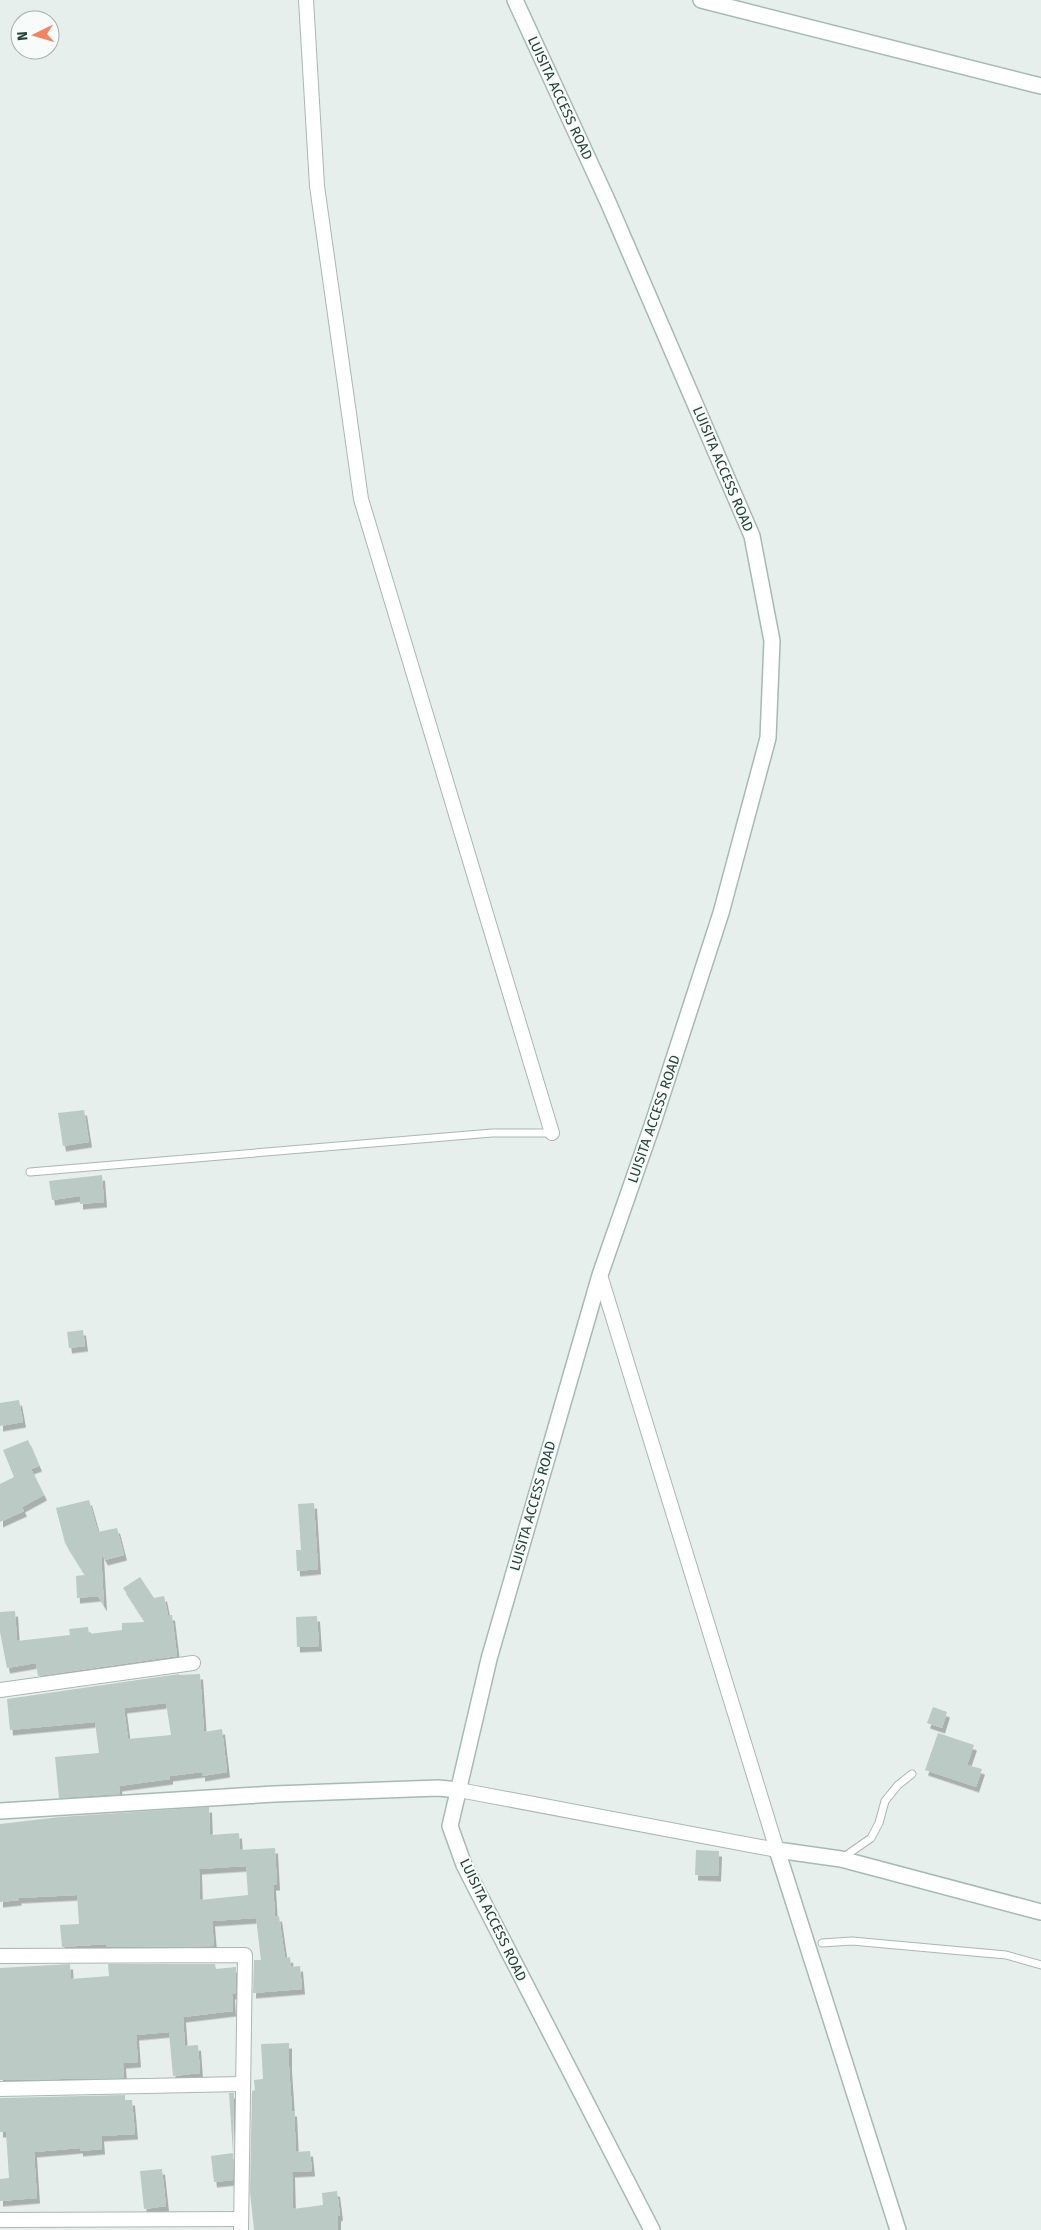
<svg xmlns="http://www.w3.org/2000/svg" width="1041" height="2230" font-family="'Fira Sans',sans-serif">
<defs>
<filter id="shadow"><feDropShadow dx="3" dy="5.5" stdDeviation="0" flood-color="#0004"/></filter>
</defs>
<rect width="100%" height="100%" fill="#e6efeb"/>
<g fill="#bbcac4" fill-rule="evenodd" filter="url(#shadow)">
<path d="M84 1110 89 1142 63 1146 58 1113Z"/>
<path d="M102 1175 104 1202 80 1204V1196L52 1200 49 1181Z"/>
<path d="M83 1330 85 1346 69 1348 67 1332Z"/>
<path d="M19 1400 23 1422 0 1426V1403Z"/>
<path d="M28 1440 39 1466 31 1469 44 1495 22 1507 24 1511 0 1522V1484L14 1477 3 1450Z"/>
<path d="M89 1500 98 1532 117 1528 124 1555 105 1560 101 1553 104 1606 98 1596 77 1598 76 1576 85 1575 65 1543 56 1508Z"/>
<path d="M314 1503 318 1569 297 1571 296 1550H301L298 1504Z"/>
<path d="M140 1577 154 1598 164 1596 168 1615H172L177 1656 38 1676 36 1663 7 1668 0 1632V1612L15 1611 17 1641 70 1635 69 1629 88 1627 89 1634 122 1630V1623L145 1622 123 1588Z"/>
<path d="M317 1616 319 1646 297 1647 296 1617Z"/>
<path d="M179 1674V1675L200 1674 204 1732 222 1729 227 1772 202 1776V1772L170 1776V1779L119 1786 120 1794 59 1798 55 1757 99 1753 95 1722 10 1730 7 1699ZM166 1703 171 1735 128 1739 124 1708Z"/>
<path d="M933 1707 947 1712 942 1728 927 1723Z"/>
<path d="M938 1733 974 1745 967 1765 982 1769 976 1787 925 1770Z"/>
<path d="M209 1807 210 1835 239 1833 240 1850 275 1848 277 1885H273L275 1917 279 1916 285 1958 290 1957 291 1967 300 1966 302 1989 253 1993 254 1960H261L256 1918 212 1921 214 1946 106 1947V1944L62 1947 60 1925 79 1924 77 1895 18 1898 19 1900 0 1902V1824L60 1817ZM246 1866 248 1895 200 1900 199 1869Z"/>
<path d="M696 1850 719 1851 718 1876 695 1875Z"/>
<path d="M70 1964 71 1979 109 1976 108 1964H215L216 1969 236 1967V1994H232L233 2011 183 2017 185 2046 198 2045 200 2073 173 2076 169 2032 136 2035 138 2062 123 2063 124 2078 0 2080V1968Z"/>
<path d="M289 2043V2066L292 2111H294L296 2152 310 2151 312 2171 292 2172 293 2209 323 2205 322 2193 337 2191 340 2215 338 2216V2230H254L250 2192 252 2091 255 2090 254 2080 263 2079 261 2044Z"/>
<path d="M229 2093H234L233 2180 214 2182 211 2156 233 2153Z"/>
<path d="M125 2095V2100H132L135 2134 101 2136 102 2149 80 2151V2148L34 2152 37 2198 0 2201V2179L9 2178 6 2132H0V2098Z"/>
<path d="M162 2169 166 2206 144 2209 140 2171Z"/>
</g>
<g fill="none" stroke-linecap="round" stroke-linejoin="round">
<g stroke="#a8b8b2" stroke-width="9">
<g id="lane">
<path d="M30 1172 492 1133H552"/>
<path d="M841 1859 871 1838 879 1823 885 1801 898 1785 912 1774"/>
<path d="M822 1943 852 1941 1006 1955 1041 1965"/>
</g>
</g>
<g stroke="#a8b8b2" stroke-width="16">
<g id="street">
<path d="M306 0 317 186 361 499 552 1133"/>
<path d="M0 1690 193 1663"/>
<path d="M459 1790 777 1850 600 1275"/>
<path d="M0 1956 245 1955 241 2230"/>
<path d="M0 2089 242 2084"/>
<path d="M0 2220 241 2219"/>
</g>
</g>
<g stroke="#a4bbb3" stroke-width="18">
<g id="secondary">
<path d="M515 0 608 202 752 536 772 641 768 738 721 913 653 1123 600 1275 489 1659 450 1826 464 1865 652 2230"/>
<path d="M701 0 1041 86"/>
<path d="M0 1811 274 1794 438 1788 459 1790"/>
<path d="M898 2230 777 1850 841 1859 1041 1912"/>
</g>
</g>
<use href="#lane" stroke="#fff" stroke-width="7"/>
<use href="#street" stroke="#fff" stroke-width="14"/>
<use href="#secondary" stroke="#fff" stroke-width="15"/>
</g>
<g text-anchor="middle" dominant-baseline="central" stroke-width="4" stroke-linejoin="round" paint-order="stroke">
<g font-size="14" fill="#24423a" stroke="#f7fbf9">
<text transform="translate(560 98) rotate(65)">LUISITA ACCESS ROAD</text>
<text transform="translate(723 469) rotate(67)">LUISITA ACCESS ROAD</text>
<text transform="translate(654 1119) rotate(-71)">LUISITA ACCESS ROAD</text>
<text transform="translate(533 1506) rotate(-74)">LUISITA ACCESS ROAD</text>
<text transform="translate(493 1920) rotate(64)">LUISITA ACCESS ROAD</text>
</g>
</g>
<g transform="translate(35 35) rotate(265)"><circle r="24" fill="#f7fbf9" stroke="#a3b1ad"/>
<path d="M0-4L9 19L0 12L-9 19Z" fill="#f4845f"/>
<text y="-8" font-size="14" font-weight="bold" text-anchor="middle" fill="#24423a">N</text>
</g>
</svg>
